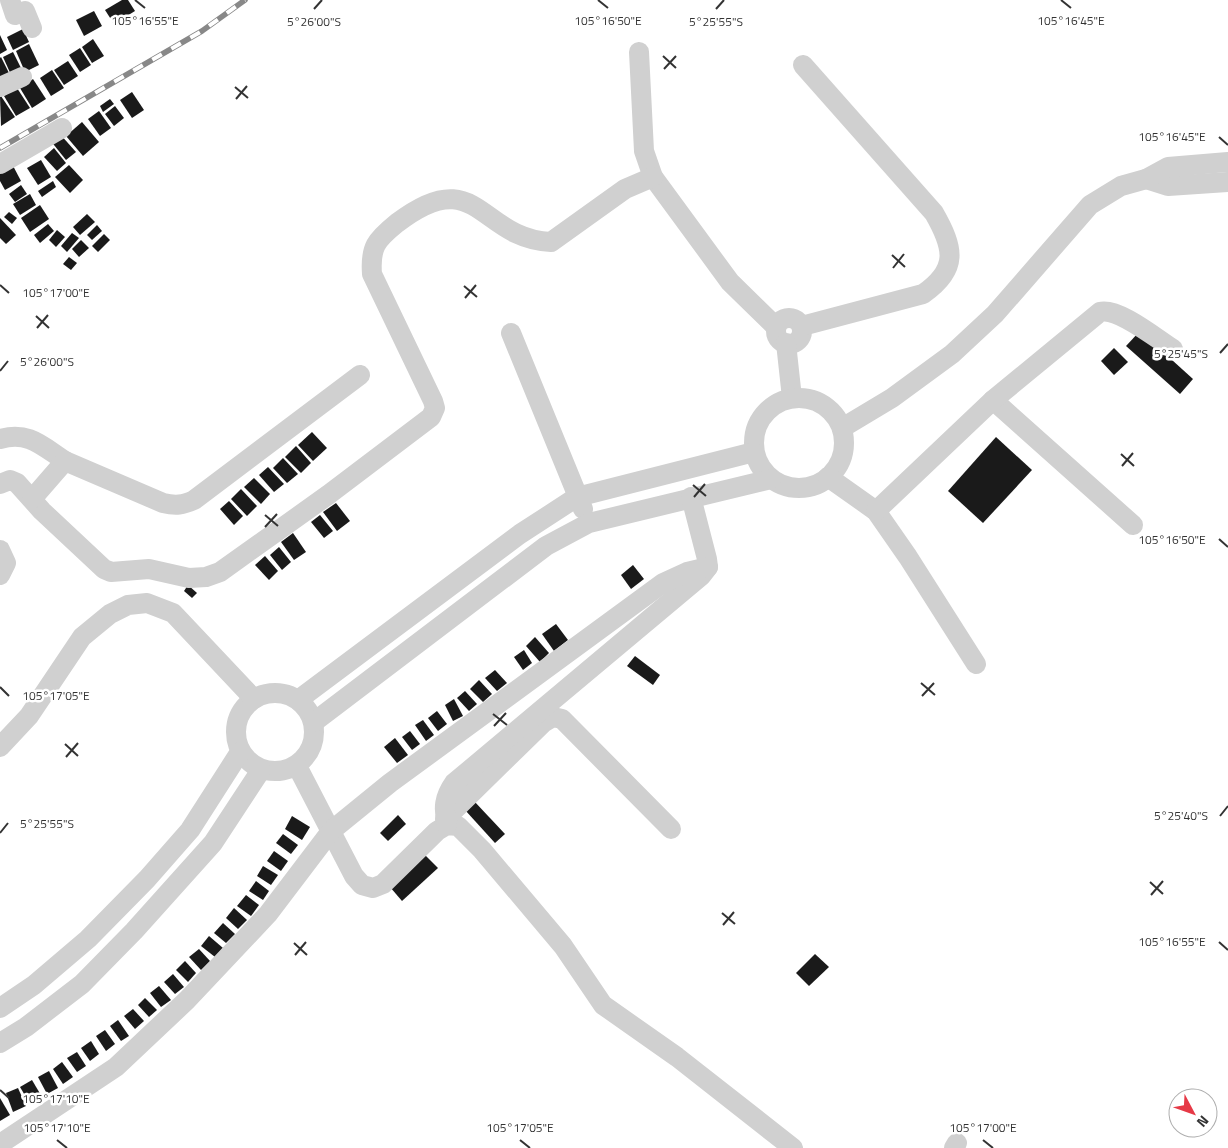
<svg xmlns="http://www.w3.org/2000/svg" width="1228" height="1148" font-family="'Titillium Web',sans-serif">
<rect width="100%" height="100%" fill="#fff"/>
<g fill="#1a1a1a">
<path d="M122 0H128L135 11 114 24 105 10Z"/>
<path d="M94 11 102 26 84 36 76 20Z"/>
<path d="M23 29 29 42 13 50 7 37Z"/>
<path d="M0 35 7 50 0 54Z"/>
<path d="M93 39 104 56 92 63 82 47Z"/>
<path d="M29 44 39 65 25 72 16 51Z"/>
<path d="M80 48 91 65 80 72 69 55Z"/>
<path d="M13 52 23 72 12 77 3 57Z"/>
<path d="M1 57 11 77 0 82V58Z"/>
<path d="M68 61 78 76 64 85 54 70Z"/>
<path d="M52 70 64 88 51 96 40 78Z"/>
<path d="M33 79 46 99 32 108 20 88Z"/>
<path d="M17 88 30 108 16 116 4 96Z"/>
<path d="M132 92 144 110 132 118 120 100Z"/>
<path d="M1 96 15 117 1 126 0 97Z"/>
<path d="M110 99 114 104 103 112 100 106Z"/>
<path d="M115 106 124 118 114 126 105 114Z"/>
<path d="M99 111 111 128 100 136 88 119Z"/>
<path d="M82 122 99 142 83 156 66 136Z"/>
<path d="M59 133 76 152 66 160 50 140Z"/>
<path d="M54 148 66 163 57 171 44 157Z"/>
<path d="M41 160 51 177 38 185 27 168Z"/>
<path d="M11 162 21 181 5 190 0 181V168Z"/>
<path d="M69 165 83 180 70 193 55 177Z"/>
<path d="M53 181 56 187 42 197 38 191Z"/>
<path d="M21 185 27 194 15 202 9 194Z"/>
<path d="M30 194 36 205 20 215 13 204Z"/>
<path d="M40 205 49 219 30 232 21 218Z"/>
<path d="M9 212 17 218 12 224 4 217Z"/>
<path d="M87 214 95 222 80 235 73 227Z"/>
<path d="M0 218 16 235 6 244 0 238Z"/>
<path d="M48 224 54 231 40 243 34 235Z"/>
<path d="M97 225 102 231 92 240 87 235Z"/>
<path d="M57 230 65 237 56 247 49 240Z"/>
<path d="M72 233 79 238 67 252 61 246Z"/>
<path d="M104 234 110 240 98 252 92 246Z"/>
<path d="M81 240 89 248 79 257 72 249Z"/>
<path d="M69 257 77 263 71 270 63 264Z"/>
<path d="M1140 331 1193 379 1180 394 1126 346Z"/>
<path d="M1114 348 1128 362 1114 375 1101 361Z"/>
<path d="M312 432 327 448 313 461 298 445Z"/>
<path d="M996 437 1032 470 983 523 948 491Z"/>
<path d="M296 446 311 463 301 473 285 457Z"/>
<path d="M283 458 298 474 287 483 273 468Z"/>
<path d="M268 467 284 484 274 492 259 475Z"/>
<path d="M254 478 270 494 261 504 244 487Z"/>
<path d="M241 489 257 506 247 516 231 499Z"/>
<path d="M229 501 243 516 234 525 220 509Z"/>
<path d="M336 503 350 521 337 531 323 512Z"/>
<path d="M320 515 333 531 324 538 311 522Z"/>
<path d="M293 533 306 552 294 560 281 542Z"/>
<path d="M279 547 291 562 282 570 270 555Z"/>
<path d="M265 556 278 571 269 580 255 565Z"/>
<path d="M633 565 644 579 631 589 621 575Z"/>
<path d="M188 585 197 593 192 598 184 591Z"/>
<path d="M556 624 568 640 554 651 542 634Z"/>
<path d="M535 637 549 653 540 662 526 646Z"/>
<path d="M524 650 532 663 523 670 514 657Z"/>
<path d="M635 656 660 675 653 685 627 666Z"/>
<path d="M495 670 507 683 497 691 485 678Z"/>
<path d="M479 680 492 694 483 702 470 689Z"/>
<path d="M465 691 477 704 469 711 457 698Z"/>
<path d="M454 699 463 716 453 721 445 705Z"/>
<path d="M437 711 447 724 438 731 428 718Z"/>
<path d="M423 720 434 735 426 741 415 725Z"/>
<path d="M410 731 420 744 412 750 402 737Z"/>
<path d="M395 738 408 755 397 763 384 747Z"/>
<path d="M474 801 505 834 495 843 465 810Z"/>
<path d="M398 815 406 824 388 841 380 833Z"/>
<path d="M292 816 310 827 302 840 285 829Z"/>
<path d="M283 834 298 845 291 854 276 843Z"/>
<path d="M274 851 288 861 281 871 267 861Z"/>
<path d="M425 855 438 868 402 901 390 887Z"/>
<path d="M263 866 278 875 271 885 257 876Z"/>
<path d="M256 881 269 891 263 900 249 891Z"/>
<path d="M246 895 259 905 251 916 237 906Z"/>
<path d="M234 908 247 920 238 929 226 918Z"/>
<path d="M223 923 235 934 226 943 214 933Z"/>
<path d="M209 936 223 948 215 957 201 946Z"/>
<path d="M199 949 210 961 201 970 189 957Z"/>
<path d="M815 954 829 967 809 986 796 973Z"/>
<path d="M185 961 196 973 188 982 176 970Z"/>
<path d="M173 974 184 987 175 994 164 982Z"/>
<path d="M159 986 171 1000 161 1007 150 993Z"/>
<path d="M145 998 157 1010 149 1017 138 1005Z"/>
<path d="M133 1009 144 1021 135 1029 124 1016Z"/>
<path d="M118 1020 129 1036 121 1041 110 1026Z"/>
<path d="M105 1030 115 1044 106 1051 96 1036Z"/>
<path d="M91 1041 99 1054 90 1061 81 1048Z"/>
<path d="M77 1052 86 1066 77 1072 67 1058Z"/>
<path d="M62 1062 73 1077 63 1084 53 1069Z"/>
<path d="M49 1071 58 1088 47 1094 38 1077Z"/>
<path d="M32 1080 42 1097 30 1104 20 1087Z"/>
<path d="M18 1088 26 1106 13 1112 6 1093Z"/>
<path d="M0 1098 10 1115 0 1121Z"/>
</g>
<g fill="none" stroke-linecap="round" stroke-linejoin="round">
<g stroke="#d0d0d0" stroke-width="20">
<path d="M10 0 15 15 25 11 32 28"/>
<path d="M639 52 644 151 653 177 730 282 776 327"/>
<path d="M0 87 22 77"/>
<path d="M0 164 62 128"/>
<path d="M1146 179 1168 186 1228 182"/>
<circle cx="789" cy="331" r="13"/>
<path d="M802 326 923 294C959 269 954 248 934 213L803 65"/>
<path d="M511 333 583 509"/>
<path d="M786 343 792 398"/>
<circle cx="799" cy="443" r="45"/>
<path d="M993 400 1133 525"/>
<path d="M842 428 892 398 952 354 995 314 1090 205 1121 186 1146 179 1168 167 1228 162"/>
<path d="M0 439C29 431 42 446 65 461"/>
<path d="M828 477 876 511 908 557 976 664"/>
<path d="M0 484 10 480 17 483 42 511 104 569 111 572 149 569 189 578 206 577 220 572 328 495 431 417 435 408 433 401 372 274C370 247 376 240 397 223 478 161 479 239 551 242L625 189 653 177"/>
<path d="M32 499 65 461 163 503C176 506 183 505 194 500L360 375"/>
<path d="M876 511 993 400 1100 312C1118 307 1157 339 1173 349"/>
<path d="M0 550 6 563 0 575"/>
<circle cx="275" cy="732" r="39"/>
<path d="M298 700 520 534 577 497 754 452"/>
<path d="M314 722 546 546 589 523 771 479"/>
<path d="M0 747 29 716 82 637 110 614 128 605 147 603 173 613 254 699"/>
<path d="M297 766 354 876 362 885 373 888 383 884 437 831 447 825 458 826 482 850 563 946 603 1005 677 1057 793 1148"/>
<path d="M445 819 543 723 553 717 562 719 671 829"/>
<path d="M447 825C443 808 444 797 454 783L701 576 708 567 707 559 691 497"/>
<path d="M0 1008 34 985 88 939 147 879 190 830 240 752"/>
<path d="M0 1043 26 1027 82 984 134 931 213 843 261 770"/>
<path d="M0 1144 116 1067 187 1000 268 914 331 831 390 783 663 583 687 572 708 567"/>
<path d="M954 1148 957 1143"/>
</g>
<g stroke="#888" stroke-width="5.5">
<path id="rail" d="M0 148 202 31 245 0"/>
</g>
<use href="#rail" stroke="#fff" stroke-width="4" stroke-dasharray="11" stroke-linecap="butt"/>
</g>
<path fill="none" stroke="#333" stroke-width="2" d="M135 0 145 8M598 0 608 8M1061 0 1071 8M314 9 322 0M716 9 724 0M663 56 676 68M664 69 676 56M235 87 248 98M236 99 247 86M1219 137 1228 145M892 255 905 267M893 268 904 254M0 285 9 293M464 286 477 297M465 298 476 285M36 316 49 328M37 328 48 315M1220 353 1228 344M0 371 8 361M1121 454 1134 466M1122 466 1133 453M693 485 706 496M694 497 705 484M265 515 278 526M265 527 277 514M1219 539 1228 547M921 683 935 695M0 687 9 696M922 696 934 683M493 714 507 725M494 726 506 713M65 744 78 756M66 757 78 743M1220 816 1228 806M0 833 8 823M1150 882 1163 894M1151 895 1163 881M722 913 735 924M723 925 734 912M1219 942 1228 950M294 943 307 955M295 955 306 942M0 1090 9 1098M57 1140 67 1148M520 1140 530 1148M983 1140 993 1148"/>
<g font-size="12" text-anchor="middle" fill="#333" stroke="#fff" stroke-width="5" stroke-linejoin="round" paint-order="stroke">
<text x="145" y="25">105°16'55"E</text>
<text x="608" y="25">105°16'50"E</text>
<text x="1071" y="25">105°16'45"E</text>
<text x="314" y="26">5°26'00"S</text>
<text x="716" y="26">5°25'55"S</text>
<text x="1172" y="141">105°16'45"E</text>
<text x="56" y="297">105°17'00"E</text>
<text x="1181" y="358">5°25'45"S</text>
<text x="47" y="366">5°26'00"S</text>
<text x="1172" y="544">105°16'50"E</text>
<text x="56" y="700">105°17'05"E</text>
<text x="1181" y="820">5°25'40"S</text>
<text x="47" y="828">5°25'55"S</text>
<text x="1172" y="946">105°16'55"E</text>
<text x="56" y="1103">105°17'10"E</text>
<text x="57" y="1132">105°17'10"E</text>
<text x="520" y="1132">105°17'05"E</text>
<text x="983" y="1132">105°17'00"E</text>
</g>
<g transform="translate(1193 1113) rotate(131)"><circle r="24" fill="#ffffff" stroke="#adadad"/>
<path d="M0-4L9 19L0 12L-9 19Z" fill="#e63946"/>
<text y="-8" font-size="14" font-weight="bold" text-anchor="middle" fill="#333333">N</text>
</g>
</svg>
